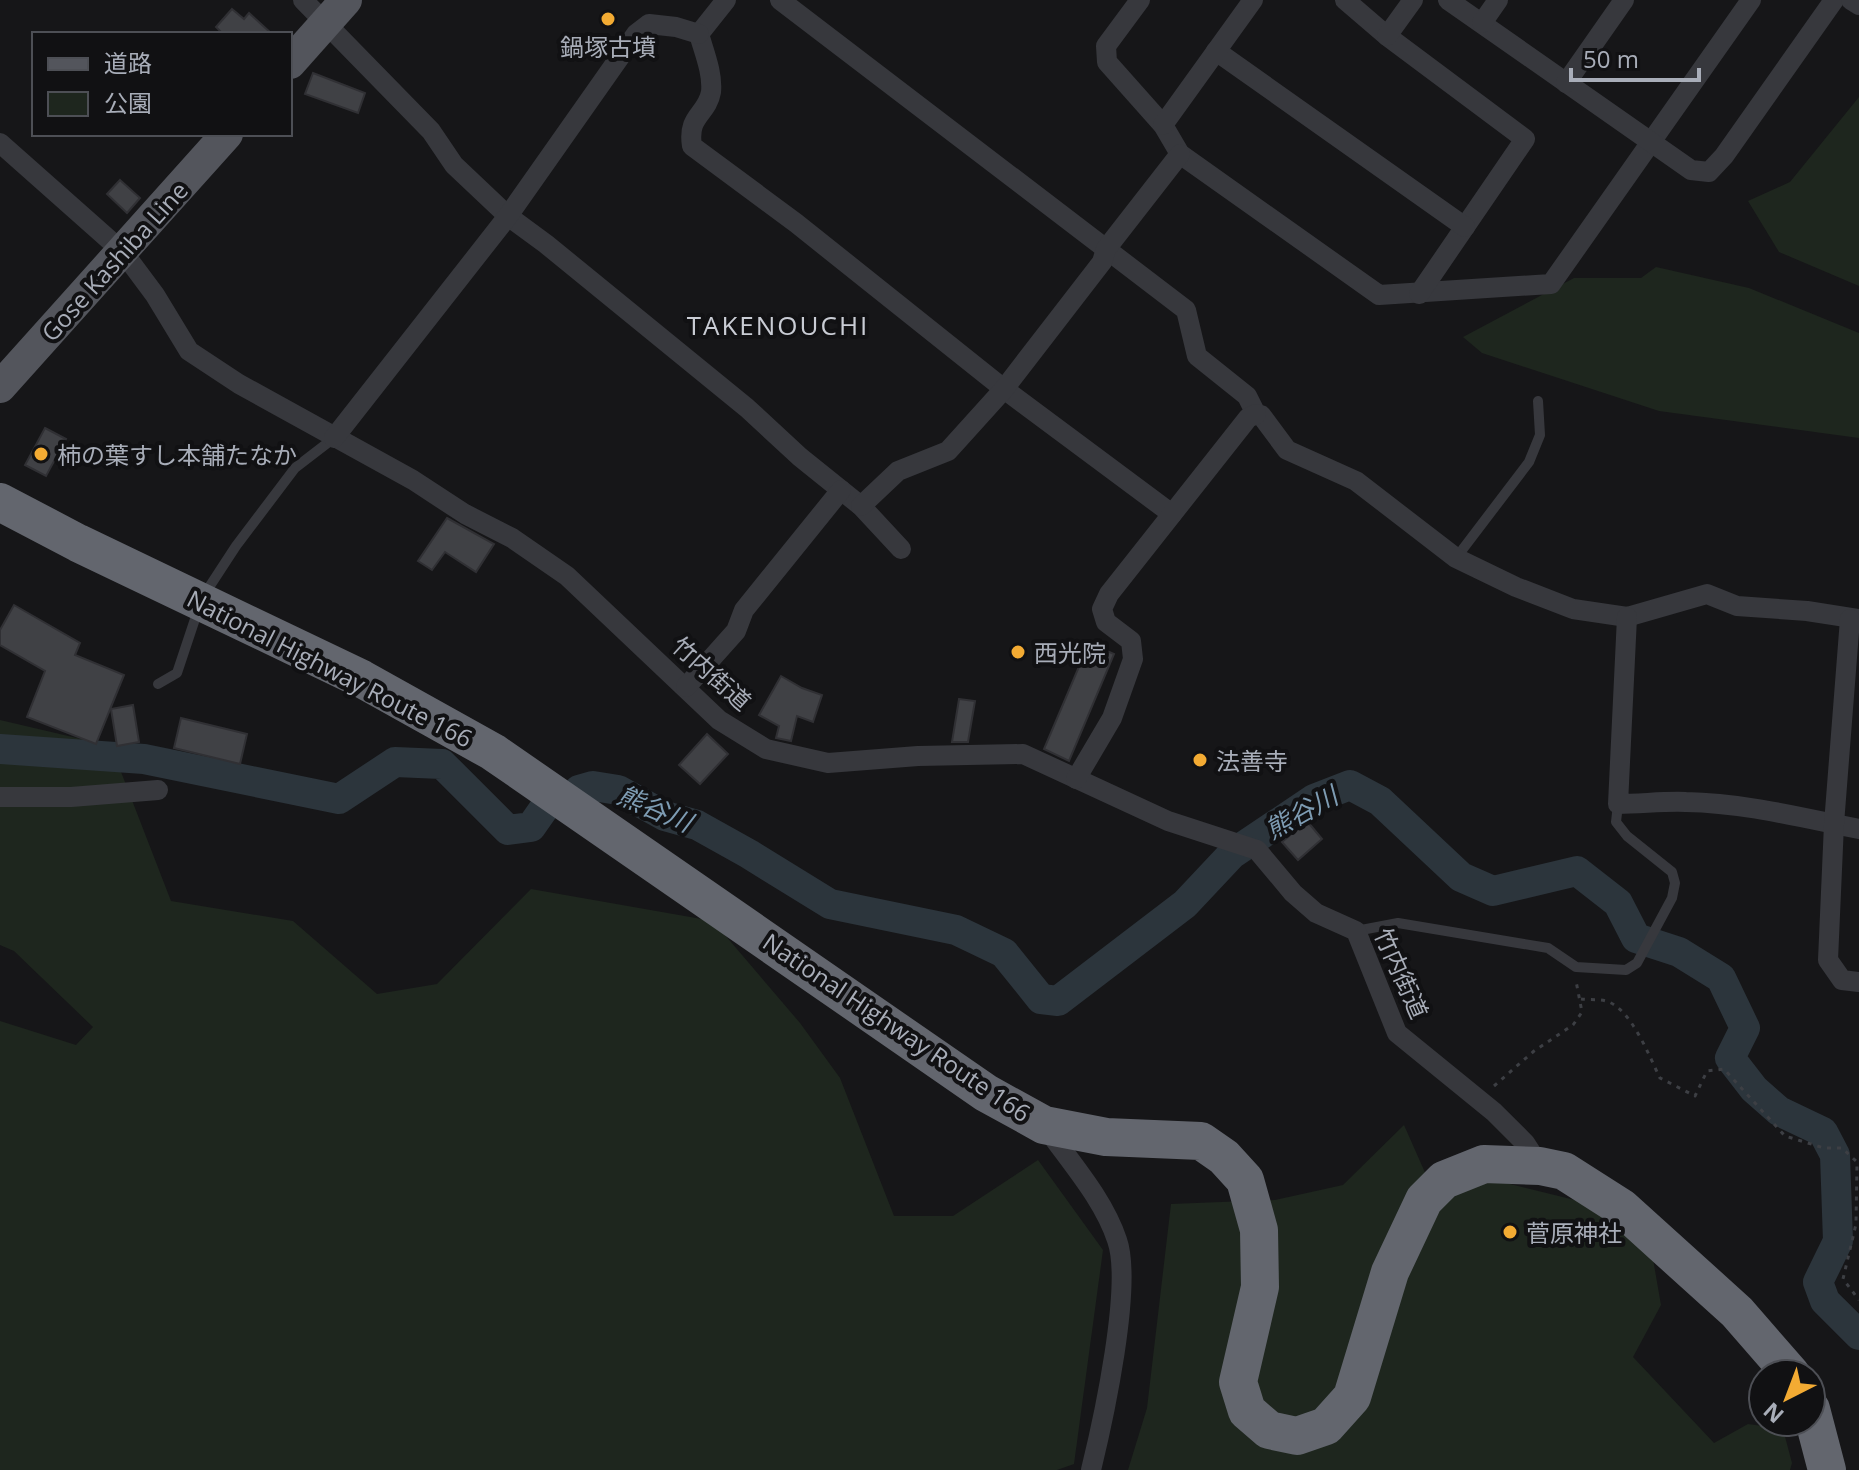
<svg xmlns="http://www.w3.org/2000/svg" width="1859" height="1470" font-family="'Open Sans','Noto Sans JP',sans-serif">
<rect width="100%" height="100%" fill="#161618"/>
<g fill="#1e261e">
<path d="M1859 97V286L1779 252 1748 201 1790 182Z"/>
<path d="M1656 267 1749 288 1859 333V438L1659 411 1482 353 1463 337 1574 278H1641Z"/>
<path d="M0 720 111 746 171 901 293 921 377 994 437 984 531 889 713 921 800 1023 840 1078 894 1216H953L1038 1160 1103 1250 1074 1464 1057 1470H0V1021L76 1045 93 1027 14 951 0 945Z"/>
<path d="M1404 1125 1427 1177 1502 1182 1587 1203 1653 1259 1661 1305 1633 1357 1714 1443 1748 1424 1783 1429 1792 1463 1790 1470H1128L1147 1408 1171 1204 1275 1200 1343 1185Z"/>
</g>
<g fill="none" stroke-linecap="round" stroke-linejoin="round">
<g stroke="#2c353c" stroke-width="30">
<path d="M0 749 144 759 339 799 395 762 442 764 508 830 531 827 545 807"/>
<path d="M579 790 593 786 618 790 665 816 697 825 749 854 830 904 956 930 1004 953 1041 999 1058 1001 1185 904 1232 854 1314 799 1350 785 1380 801 1461 877 1493 891 1577 871 1618 903 1636 938 1679 952 1721 978 1745 1028 1730 1058 1754 1089 1779 1111 1823 1132 1835 1155 1838 1241 1818 1282 1825 1301 1859 1335"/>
</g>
</g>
<g fill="#404145" stroke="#303034" stroke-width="2">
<path d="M232 9 244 19 249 13 272 34H223L216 27Z"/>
<path d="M313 73 365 93 358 113 305 94Z"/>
<path d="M120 180 140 198 127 213 107 194Z"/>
<path d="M45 428 66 439 46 476 25 465Z"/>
<path d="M447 518 494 544 476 572 445 552 432 570 418 561Z"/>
<path d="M14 605 80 643 75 655 124 675 96 744 27 717 45 671 0 645V630Z"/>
<path d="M1089 643 1114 654 1069 761 1044 749Z"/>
<path d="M781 676 802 688 822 695 813 722 797 716 791 741 776 738 779 726 759 715Z"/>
<path d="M959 699 975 701 968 742H952Z"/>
<path d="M133 705 139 742 117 746 111 709Z"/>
<path d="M181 718 247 734 240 764 174 748Z"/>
<path d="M707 734 728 754 700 784 679 765Z"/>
<path d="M1307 821 1322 839 1298 860 1282 842Z"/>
</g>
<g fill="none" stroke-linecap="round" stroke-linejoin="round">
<g stroke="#3d3f44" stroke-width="3" stroke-dasharray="4 6" stroke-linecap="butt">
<path d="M1581 999C1589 1000 1599 999 1606 1001 1631 1008 1649 1056 1660 1078L1695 1096 1707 1071 1724 1069 1785 1136 1824 1148H1842L1857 1162 1856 1224 1843 1279 1859 1300"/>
<path d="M1494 1086 1534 1051 1573 1025 1582 1012 1576 981"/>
</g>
<g stroke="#37383d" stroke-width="10">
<path d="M1456 558 1529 462 1540 435 1538 401"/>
<path d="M204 595 236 546 295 468 334 438"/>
<path d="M158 684 177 673 198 610"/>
<path d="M1356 931 1398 923 1548 948 1576 967 1626 970 1637 963 1672 898 1675 883 1672 872 1627 836 1616 822 1618 804"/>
</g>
<g stroke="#37383d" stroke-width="20">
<path d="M303 0 431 131 454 165 508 216 546 244 747 408 800 457 861 506 901 549"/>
<path d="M726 0 699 34C704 52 713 73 711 92 707 115 687 115 692 146L796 223 1004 389 1172 514"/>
<path d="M780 0 1186 310 1197 356 1247 396 1256 414 1261 415 1287 450 1356 481 1456 558 1516 587 1573 609 1627 617 1707 594 1737 606 1807 611 1859 619"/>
<path d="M1140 0 1106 46 1107 62 1163 125 1180 154 1379 295 1551 284 1751 0"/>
<path d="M1345 0 1387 36 1525 139 1419 294"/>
<path d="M1448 0 1691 170 1709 172 1724 156 1834 0"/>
<path d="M1851 0 1859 5"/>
<path d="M1482 23 1498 0"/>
<path d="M1387 36 1413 0"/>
<path d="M1216 51 1465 227"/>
<path d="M1566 83 1624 0"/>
<path d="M1163 125 1253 0"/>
<path d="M0 143 123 252 155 295 189 351 239 384 413 480 465 514 512 538 567 576 719 720 766 749 828 763 918 756 1023 754 1168 821 1257 850 1293 893 1316 913 1356 931 1397 1033 1494 1112 1525 1143 1540 1166"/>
<path d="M334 438 508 216 636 34 649 24 676 27 699 34"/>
<path d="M861 506 898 471 948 451 1004 389 1102 262 1106 249 1180 154"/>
<path d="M1627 617 1618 804C1641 804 1664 801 1686 802 1745 803 1803 818 1859 829"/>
<path d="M1850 619 1834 824 1828 960 1842 980 1859 982"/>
<path d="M686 687 736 631 744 610 841 490"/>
<path d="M1076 779 1112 718 1133 659 1131 641 1106 622 1102 609 1109 594 1248 418 1256 414"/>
<path d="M0 797H71L158 790"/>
<path d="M1045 1126C1070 1162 1103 1198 1117 1240 1133 1285 1103 1421 1091 1470"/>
</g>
<g stroke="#53555c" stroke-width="32">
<path d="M290 63 346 0"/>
<path d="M0 387 227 134"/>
</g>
<g stroke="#63666e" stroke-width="38">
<path d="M0 502 78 543 362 679 493 752 986 1093 1044 1125 1106 1137 1201 1141 1224 1157 1245 1180 1259 1230 1260 1287 1238 1382 1247 1411 1269 1430 1297 1436 1326 1426 1352 1397 1390 1272 1424 1200 1444 1180 1484 1164 1540 1166 1564 1171 1622 1208 1737 1312 1791 1374"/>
<path d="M1811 1409 1827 1470"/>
</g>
</g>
<g fill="#f3ab33" stroke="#111113" stroke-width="3">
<circle cx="608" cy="19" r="8"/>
<circle cx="41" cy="454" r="8"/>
<circle cx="1018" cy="652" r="8"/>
<circle cx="1200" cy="760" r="8"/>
<circle cx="1510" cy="1232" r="8"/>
</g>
<g text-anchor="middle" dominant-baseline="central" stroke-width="8" stroke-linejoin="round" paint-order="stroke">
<g font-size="24" fill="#a8adb8" stroke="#111113" text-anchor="start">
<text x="608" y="46" text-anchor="middle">鍋塚古墳</text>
<text x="57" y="454">柿の葉すし本舗たなか</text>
<text x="1034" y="652">西光院</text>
<text x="1216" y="760">法善寺</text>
<text x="1526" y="1232">菅原神社</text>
</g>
<g font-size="24" fill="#a8adb8" stroke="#111113">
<text transform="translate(114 261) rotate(-48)">Gose Kashiba Line</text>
<text transform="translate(330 668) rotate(27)">National Highway Route 166</text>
<text transform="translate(712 673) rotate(42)">竹内街道</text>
<text transform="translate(1402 973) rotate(66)">竹内街道</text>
<text transform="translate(897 1027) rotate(34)">National Highway Route 166</text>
</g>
<g font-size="26" letter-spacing="2" fill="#c9ccd4" stroke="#111113">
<text x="778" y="325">TAKENOUCHI</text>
</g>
<g font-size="26" font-style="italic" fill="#7e9cb3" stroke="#111113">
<text transform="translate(655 808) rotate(23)">熊谷川</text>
<text transform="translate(1301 812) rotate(-29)">熊谷川</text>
</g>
</g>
<rect x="32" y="32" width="260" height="104" fill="#111113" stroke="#4d4f55" stroke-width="2"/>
<rect x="48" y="58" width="40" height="12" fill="#53555c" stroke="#4d4f55" stroke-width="2"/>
<text x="104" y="72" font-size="24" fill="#a8adb8">道路</text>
<rect x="48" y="92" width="40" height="24" fill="#1e261e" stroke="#4d4f55" stroke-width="2"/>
<text x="104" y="112" font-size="24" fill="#a8adb8">公園</text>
<g transform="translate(1787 1398) rotate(222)"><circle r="38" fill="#111113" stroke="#4d4f55" stroke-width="2"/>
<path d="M0-6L14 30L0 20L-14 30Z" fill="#f3ab33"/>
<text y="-12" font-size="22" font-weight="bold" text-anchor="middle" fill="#a8adb8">N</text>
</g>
<path d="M1571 68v12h128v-12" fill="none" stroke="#a8adb8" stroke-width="4"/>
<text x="1583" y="68" font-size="24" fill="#a8adb8" stroke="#111113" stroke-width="6" paint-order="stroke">50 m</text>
</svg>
